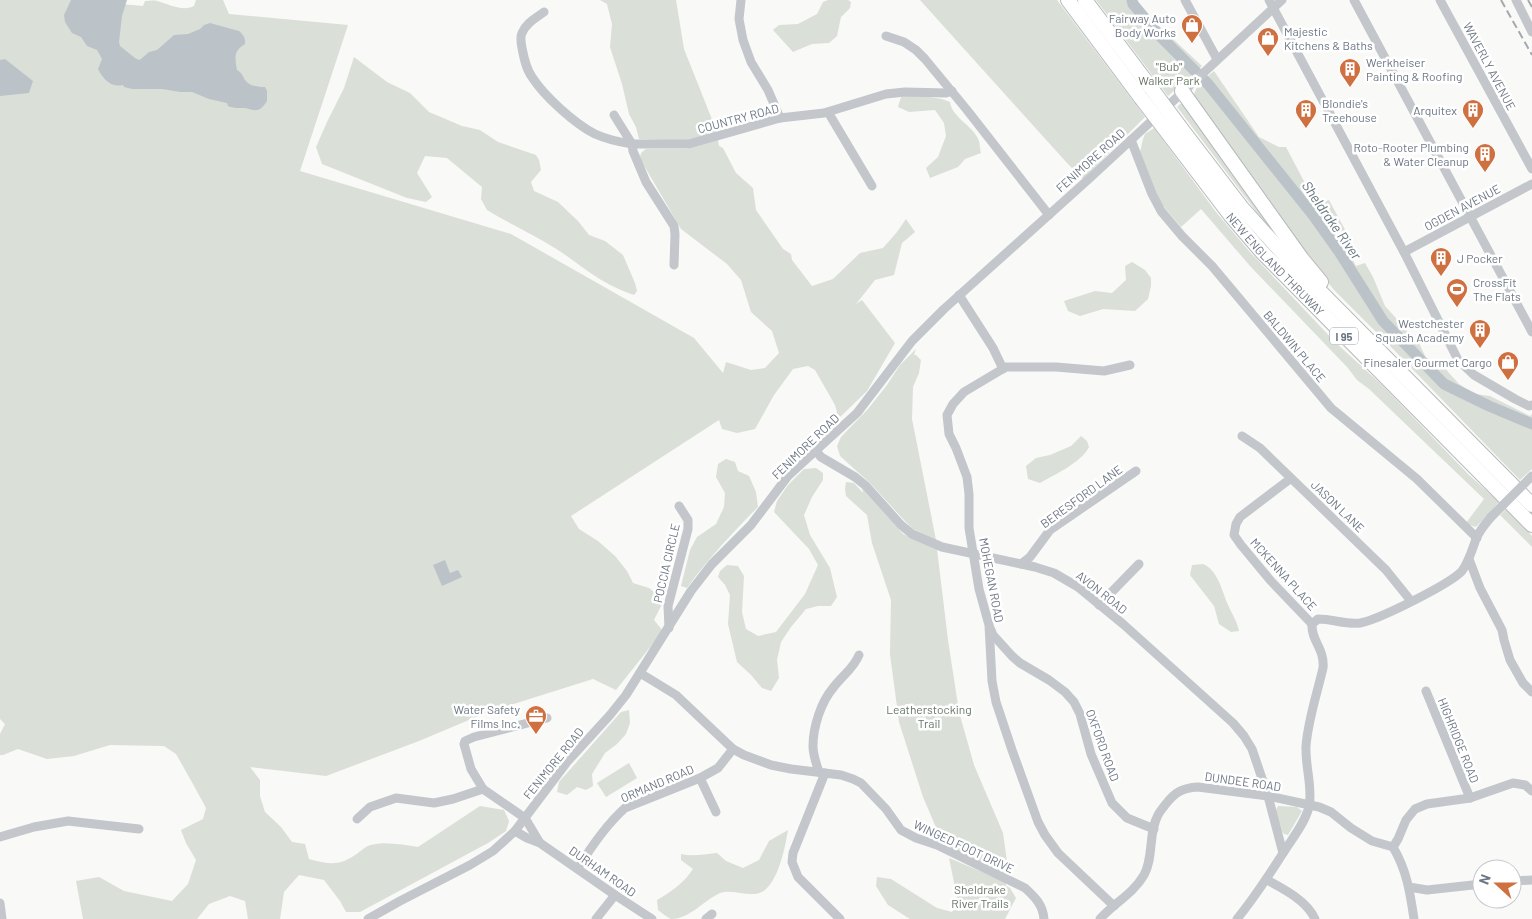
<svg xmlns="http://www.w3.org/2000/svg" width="1532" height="919" font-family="Barlow,sans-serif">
<rect width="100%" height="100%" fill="#f9f9f7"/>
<g fill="#dadfd8">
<path d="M0 0H79L143 6 145 1C149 1 153 0 157 1 169 4 182 12 194 6L196 0H223L229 14 348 25 300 171 511 234 694 338 723 373 726 362 751 370 765 368 779 353 772 331 751 312 741 280 727 264 681 229 642 162 640 156 642 152 646 149H687L718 140 719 146 723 148 736 173 753 188 756 210 783 249 791 254 792 260 812 286 833 279 860 253 883 248 897 232 906 219 915 232 902 243 894 275 875 280 856 304 862 300 895 343 867 391 834 423 837 412 835 405 815 370 808 366 793 369 774 395 755 429 737 433 722 429 719 420 571 516 579 529 598 541 615 556 627 571 633 583 649 588 664 600 654 620 663 631 616 690 593 679 488 712 419 741 326 776 250 767 260 780V796L265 812 281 827 292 842 305 844 309 859C330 865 340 866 358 853 362 850 366 846 371 845 386 841 403 845 418 847L480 806 504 810 509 821 506 831 488 843 360 912H346L340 901 324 880 299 875 284 892 280 919H248L245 901 230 896 209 904 197 919H83L76 881 99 877 124 891 172 901 188 884 196 860 186 843 181 830 203 819 206 808 193 784 176 754 164 746 110 745 74 756 47 759 18 749 3 755H0V734L5 724 0 719Z"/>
<path d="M600 0H676L684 49 717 132 687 141 639 139 636 127 629 114 622 84 610 47 612 24 607 4Z"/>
<path d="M828 0H848L851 2 850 8 841 17 837 36 829 43 812 44 793 52 773 30 779 25 798 24 817 14 823 2Z"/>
<path d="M920 0H1057L1145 117 1083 179 1067 163Z"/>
<path d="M1096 0H1136C1139 9 1150 24 1159 26L1202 66 1168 96Z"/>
<path d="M354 57 387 82 410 93 429 112 462 126 480 130 498 142 536 155 539 160 541 170 531 182 534 191 558 202 578 221 589 235 605 241 623 255 635 283 637 291 634 295C601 284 585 268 558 250 535 235 510 224 487 210L481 199 482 187 447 158 425 156 417 173 432 197 426 202 407 198 322 164 316 147 327 122 344 88Z"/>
<path d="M1214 71 1259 137 1279 147H1286L1307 187 1302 190 1311 207 1329 200 1350 239 1344 244 1356 266 1365 263 1373 277 1385 306 1406 329 1413 343 1418 341 1426 358 1443 362 1448 372 1459 384 1475 394 1490 396 1530 416 1532 414V469L1520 480 1393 349 1334 290 1283 224 1194 98C1193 87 1206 78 1214 71Z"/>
<path d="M915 95 942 99 950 102C952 118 974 126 979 141 980 145 980 150 981 153L965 159 958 167 930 178 926 168 938 157 946 136 944 123 935 110 909 112 898 107 901 97Z"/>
<path d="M1180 104H1185L1278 236 1261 218 1177 107Z"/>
<path d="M1154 128 1216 212 1249 251 1335 342 1382 385 1469 475 1499 502 1477 526 1475 527 1466 523 1484 499 1369 389 1357 380 1347 367 1250 266 1201 209 1181 227 1159 201 1140 152 1143 139 1145 134Z"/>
<path d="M1132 262 1145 270 1151 278V286L1148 299 1135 311 1103 309 1080 316 1068 311 1064 301 1095 291 1112 293 1126 280 1125 266Z"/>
<path d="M916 349 914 355H916L921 360 919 373 913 387 912 419 936 540 913 529 904 520 870 483 840 456 837 446 841 437 868 409 887 385 900 365Z"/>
<path d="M1081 436 1087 441 1089 447C1082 462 1054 475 1040 483L1028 479 1026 466 1036 458 1050 455 1071 446Z"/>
<path d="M726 459 735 462 738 471 749 476 756 492 758 507C733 532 708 559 687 588L681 586 690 550 697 537 716 524 724 507 725 493 716 477 718 464Z"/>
<path d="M816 468 823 473V480L812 497 804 515 810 535 830 568 837 597 831 606H818L806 609 791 627 781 642 777 660 779 678 771 691 762 688 751 675 737 662 728 624 730 595 725 585 718 577 720 571 727 565 738 566 744 576 742 612 746 629 758 636 776 632 805 594 818 565 809 549 774 512 777 501 788 485 804 469Z"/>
<path d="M846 482 854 483 863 493 862 488 903 534 937 549 948 640 959 712 974 765 1003 833 1009 876 944 846 923 797 899 722 890 654 891 600 872 543 867 515 846 496 845 489Z"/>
<path d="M1507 508 1532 536V547L1500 515Z"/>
<path d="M1203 564C1218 570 1222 591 1228 605 1232 614 1237 621 1239 631L1231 632 1219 624 1214 606 1190 575 1192 565Z"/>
<path d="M629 710 630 723 626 734 617 744 605 753 592 774 593 786 586 790 577 787 567 795 557 792 559 782 621 712Z"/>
<path d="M629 763 637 778 606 797 597 783Z"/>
<path d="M1278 806 1297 807 1302 811 1288 835 1284 834 1282 831 1276 810Z"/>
<path d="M788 830C785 848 779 878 765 890 752 900 734 888 720 893 704 900 690 919 671 919 667 917 662 913 658 910L657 900C671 892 684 883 693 869L681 860V854C693 857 704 854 717 853L726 861 743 868 759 860 769 841Z"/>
<path d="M949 858 1006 882V886L1010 888 1016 898 1005 919H910L888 905 876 886 877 877 891 879 937 908 952 912 957 897Z"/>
</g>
<g fill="#bbc3c8">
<path d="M71 0H127L122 16 119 42 120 46 135 58 139 60 141 59 149 52 157 50 174 35 188 34 200 29 204 25 210 23 239 31C243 34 246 39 245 44 233 51 235 58 237 70 242 73 242 75 245 80 249 86 258 87 265 87L267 91V101C257 117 253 107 241 108 236 108 234 108 228 106L227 103 209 99 192 92H180L162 89H132L124 87 123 85C111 88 103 79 98 69L102 59 97 50 87 46 81 37 72 33 65 22 64 15Z"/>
<path d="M5 59 33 81 29 93 0 96V60Z"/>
<path d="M445 560 450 573 458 570 462 577 442 586 433 565Z"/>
</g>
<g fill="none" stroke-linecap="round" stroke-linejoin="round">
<path stroke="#bbc3c8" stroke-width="11" d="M1132 0 1133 4 1159 35 1208 84 1313 215 1340 253 1383 321 1444 384 1489 406 1532 424"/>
<g stroke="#b6b9bc" stroke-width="16">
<g id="highway">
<path d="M1068 0 1141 98"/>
<path d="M1085 0 1151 88"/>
<path d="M1182 91 1302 259 1321 282"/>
<path d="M1180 127 1242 208 1288 259 1532 505"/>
<path id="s1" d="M1170 136 1231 216 1262 252 1532 525"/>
</g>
</g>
<g stroke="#c3c6ca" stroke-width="9">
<path d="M741 0 739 19 743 40 751 62 768 90 780 118"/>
<path d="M1185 0 1217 59"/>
<path d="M1269 0 1404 252 1458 360 1474 375 1515 399 1529 406 1532 405"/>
<path d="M1354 0 1532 332"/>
<path d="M1440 0 1532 169"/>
<path d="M1516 0 1532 32"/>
<path d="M544 12C536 18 526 23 522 33 520 37 521 43 522 48 524 58 526 69 532 77 544 96 575 124 595 134 606 139 619 142 632 144H689L780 118 824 113 886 94 905 92 946 93 952 91"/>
<path d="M886 36 904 42 916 50 925 59 967 110 1049 215"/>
<path d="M828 112 872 186"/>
<path d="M614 115 632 144 633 151 646 182 674 226 675 234 674 265"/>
<path d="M1131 140 1152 194 1161 211 1182 236 1212 266 1331 408 1417 479 1477 538"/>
<path d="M1404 252 1532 184"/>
<path d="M959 295 993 348 1003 369"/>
<path d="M1242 436 1260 448 1386 570 1411 601"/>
<path d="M816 451 821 457 855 477 866 486 901 525 912 534 942 547 1035 567 1054 573 1078 587 1123 624 1233 723 1244 736 1252 749 1268 796 1283 853"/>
<path d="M1290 479 1240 517 1236 524 1234 535 1241 545 1270 580 1312 624"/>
<path d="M1469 559 1480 588 1502 630 1504 640 1510 660 1523 683 1532 692"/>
<path d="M1021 564 1030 557 1050 530 1136 471"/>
<path d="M1099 605 1139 564"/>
<path d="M1312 624 1318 619C1333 619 1346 625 1360 623 1378 620 1450 584 1462 571 1469 561 1472 550 1476 539 1479 531 1485 524 1491 517"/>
<path d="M669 628 668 606 688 529V520L679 506"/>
<path d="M990 628 993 635 1012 656 1020 663 1049 680 1065 692 1074 702 1080 714 1091 754 1112 803 1127 818 1154 829"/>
<path d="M640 673 676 695 733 749 744 755 771 765 791 769 841 775 853 779 861 783 886 809 901 830 916 838 937 845 1025 888C1035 897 1043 905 1044 919"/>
<path d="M1426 691 1470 798"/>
<path d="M819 772C816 763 813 755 813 746 813 727 821 702 833 688 842 676 854 668 859 655"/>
<path d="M825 773 793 853 792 862 798 877 840 919"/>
<path d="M700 778 716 812"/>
<path d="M357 819 370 807 396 798 434 803 453 799 483 789"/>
<path d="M515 831 527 838 540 843 615 895 652 919"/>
<path d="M0 837 34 827 68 821 139 829"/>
<path d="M540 843 525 818 483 789 471 769 464 744 465 741 474 737 547 718"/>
<path d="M1393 847 1398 839 1406 820 1415 809 1427 804 1470 798 1513 783 1525 785 1532 791"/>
<path d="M578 868C591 847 606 825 625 808L700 778 718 768 733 749"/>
<path d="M1267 880C1284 889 1307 901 1315 919"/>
<path d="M1512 881 1532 880"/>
<path d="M1409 887 1427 890 1482 884"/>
<path d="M0 903 2 919"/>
<path d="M1114 906 1058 853 1045 835 1038 822 1012 750 996 702 992 681 989 625 979 589 969 528V494L967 477 956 448 949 434 947 415 953 404 964 392 1006 367H1056L1104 371 1130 365"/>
<path d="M368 919 400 901 470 865 493 851 515 831 567 762 610 715 626 695 691 591 712 564 751 525 788 476 857 413 912 341 944 309 1091 177 1282 0"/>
<path d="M596 919 615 895"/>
<path d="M706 919 712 914"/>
<path d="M1100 919C1114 903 1133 894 1144 875 1154 857 1148 833 1158 815 1160 811 1163 808 1165 805 1175 792 1182 788 1198 787L1268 796 1319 807 1331 812 1351 828 1372 841 1393 847C1407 871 1410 892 1414 919"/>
<path d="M1237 919C1256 896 1271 872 1287 847 1295 835 1305 822 1309 807 1313 787 1305 767 1306 746 1308 720 1317 694 1323 668 1325 649 1311 641 1312 624"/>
</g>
<use href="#highway" stroke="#fff" stroke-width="14"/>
<g stroke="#a5a9af" stroke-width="2" stroke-dasharray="8 4" stroke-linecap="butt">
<path d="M1501 0 1532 55"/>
<path d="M1528 0 1532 7"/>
</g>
<g stroke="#b6b9bc" stroke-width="16" stroke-linecap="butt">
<g id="highway-bridge">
<path d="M1151 88 1180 127"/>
<path d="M1141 98 1170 136"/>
</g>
</g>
<path stroke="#c3c6ca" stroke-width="9" d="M1491 517 1532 476"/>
<use href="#highway-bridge" stroke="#fff" stroke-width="14"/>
</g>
<defs>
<g id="shop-pin" transform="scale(1.125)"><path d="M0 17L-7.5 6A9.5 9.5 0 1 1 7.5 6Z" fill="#cf7041" stroke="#fff"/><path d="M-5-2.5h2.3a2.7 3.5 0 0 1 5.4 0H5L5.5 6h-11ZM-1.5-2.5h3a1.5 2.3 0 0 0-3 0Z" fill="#fff"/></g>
<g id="building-pin" transform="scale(1.125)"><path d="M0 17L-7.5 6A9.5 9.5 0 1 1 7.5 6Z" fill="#cf7041" stroke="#fff"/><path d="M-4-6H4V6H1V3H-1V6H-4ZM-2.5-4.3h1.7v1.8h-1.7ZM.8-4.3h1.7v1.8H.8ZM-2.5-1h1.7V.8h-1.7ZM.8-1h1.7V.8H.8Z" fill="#fff"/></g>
<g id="stadium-pin" transform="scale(1.125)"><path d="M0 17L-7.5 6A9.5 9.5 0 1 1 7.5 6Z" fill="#cf7041" stroke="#fff"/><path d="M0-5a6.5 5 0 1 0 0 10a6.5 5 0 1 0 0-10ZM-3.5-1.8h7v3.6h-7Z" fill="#fff"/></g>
<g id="office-pin" transform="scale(1.125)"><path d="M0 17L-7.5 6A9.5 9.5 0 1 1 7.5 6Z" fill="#cf7041" stroke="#fff"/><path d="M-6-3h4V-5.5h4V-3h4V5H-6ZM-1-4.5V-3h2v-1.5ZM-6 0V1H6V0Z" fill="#fff"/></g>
</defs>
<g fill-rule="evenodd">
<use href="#shop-pin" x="1192" y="25"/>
<use href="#shop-pin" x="1268" y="38"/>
<use href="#building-pin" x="1350" y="69"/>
<use href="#building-pin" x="1306" y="110"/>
<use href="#building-pin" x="1473" y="110"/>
<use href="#building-pin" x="1485" y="154"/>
<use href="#building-pin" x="1441" y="258"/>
<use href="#stadium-pin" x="1457" y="289"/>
<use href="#building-pin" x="1480" y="330"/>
<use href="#shop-pin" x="1508" y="362"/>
<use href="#office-pin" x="536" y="716"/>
</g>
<g text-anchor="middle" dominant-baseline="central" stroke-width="5" stroke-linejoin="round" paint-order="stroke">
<rect fill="#fff" stroke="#98a0a9" stroke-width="1" x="1330" y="327.5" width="28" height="17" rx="4"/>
<g font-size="11" font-weight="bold" fill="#6c7784">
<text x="1344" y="336">I 95</text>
</g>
<g font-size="12" fill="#6c7784" stroke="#fff" text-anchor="end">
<text x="1176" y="18">Fairway Auto<tspan x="1176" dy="14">Body Works</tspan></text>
<text x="1284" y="31" text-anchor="start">Majestic<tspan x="1284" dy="14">Kitchens &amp; Baths</tspan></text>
<text x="1366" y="62" text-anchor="start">Werkheiser<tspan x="1366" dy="14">Painting &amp; Roofing</tspan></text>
<text x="1322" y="103" text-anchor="start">Blondie's<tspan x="1322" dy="14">Treehouse</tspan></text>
<text x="1457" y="110">Arquitex</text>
<text x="1469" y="147">Roto-Rooter Plumbing<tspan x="1469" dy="14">&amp; Water Cleanup</tspan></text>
<text x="1457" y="258" text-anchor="start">J Pocker</text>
<text x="1473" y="282" text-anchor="start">CrossFit<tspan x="1473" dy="14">The Flats</tspan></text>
<text x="1464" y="323">Westchester<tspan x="1464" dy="14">Squash Academy</tspan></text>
<text x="1492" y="362">Finesaler Gourmet Cargo</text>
<text x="520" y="709">Water Safety<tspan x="520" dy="14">Films Inc.</tspan></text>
</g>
<g font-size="12" fill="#676" stroke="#fff">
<text x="1169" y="66">"Bub"<tspan x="1169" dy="14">Walker Park</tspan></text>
<text x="929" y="709">Leatherstocking<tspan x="929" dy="14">Trail</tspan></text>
<text x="980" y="889">Sheldrake<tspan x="980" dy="14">River Trails</tspan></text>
</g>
<g font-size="12" fill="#6c7784" stroke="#fff">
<text transform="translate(1490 66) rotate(62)">WAVERLY AVENUE</text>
<text transform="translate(738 118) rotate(-15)">COUNTRY ROAD</text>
<text transform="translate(1090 160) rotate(-42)">FENIMORE ROAD</text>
<text transform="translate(1462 207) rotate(-28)">OGDEN AVENUE</text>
<text stroke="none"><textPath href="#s1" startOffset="166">NEW ENGLAND THRUWAY</textPath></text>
<text transform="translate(1295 346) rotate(50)">BALDWIN PLACE</text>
<text transform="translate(805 446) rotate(-44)">FENIMORE ROAD</text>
<text transform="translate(1081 496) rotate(-36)">BERESFORD LANE</text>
<text transform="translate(1338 506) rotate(44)">JASON LANE</text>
<text transform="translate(666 563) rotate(-77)">POCCIA CIRCLE</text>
<text transform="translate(1284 574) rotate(48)">MCKENNA PLACE</text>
<text transform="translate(992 580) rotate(79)">MOHEGAN ROAD</text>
<text transform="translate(1102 592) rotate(38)">AVON ROAD</text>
<text transform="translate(1459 740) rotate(68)">HIGHRIDGE ROAD</text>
<text transform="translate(1103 745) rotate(70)">OXFORD ROAD</text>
<text transform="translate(553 763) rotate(-51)">FENIMORE ROAD</text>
<text transform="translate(1243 781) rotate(8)">DUNDEE ROAD</text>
<text transform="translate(657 783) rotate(-23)">ORMAND ROAD</text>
<text transform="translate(964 846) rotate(25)">WINGED FOOT DRIVE</text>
<text transform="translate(603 871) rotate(35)">DURHAM ROAD</text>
</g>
<g font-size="14" font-style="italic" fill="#67777f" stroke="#fff">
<text transform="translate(1332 220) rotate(55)">Sheldrake River</text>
</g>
</g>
<g transform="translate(1497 884) rotate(291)"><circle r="24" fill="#ffffff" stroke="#c4c9ce"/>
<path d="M0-4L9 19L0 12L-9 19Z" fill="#cf7041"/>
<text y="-8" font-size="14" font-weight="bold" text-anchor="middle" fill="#6c7784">N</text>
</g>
</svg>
